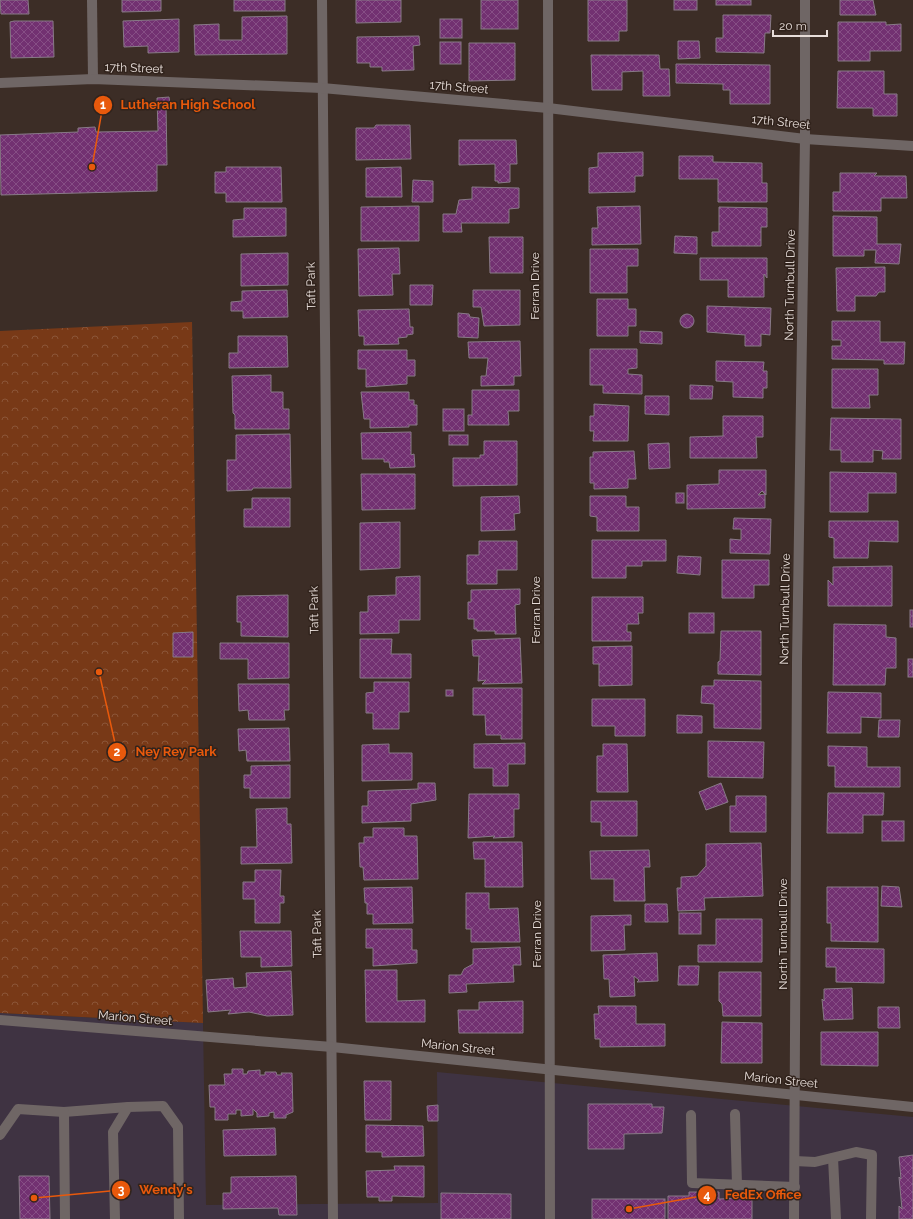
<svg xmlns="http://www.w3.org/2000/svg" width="913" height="1219" font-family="Raleway,sans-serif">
<defs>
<pattern id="park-crowns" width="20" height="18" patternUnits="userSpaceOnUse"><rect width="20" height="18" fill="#783917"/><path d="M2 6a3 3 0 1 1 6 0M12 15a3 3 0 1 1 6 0" fill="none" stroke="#8b5538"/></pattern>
<pattern id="building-cross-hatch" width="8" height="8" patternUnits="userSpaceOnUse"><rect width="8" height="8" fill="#723171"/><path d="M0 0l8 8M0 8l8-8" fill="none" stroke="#864e85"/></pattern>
</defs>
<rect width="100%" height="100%" fill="#3c2d26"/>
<path fill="#3f3342" d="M0 1013 203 1023 206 1205 438 1203 437 1072 913 1117V1219H0Z"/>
<path fill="url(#park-crowns)" d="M192 322 203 1023 0 1013V331Z"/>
<g fill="url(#building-cross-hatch)" stroke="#887a87">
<path d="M0 0H28L29 14H1Z"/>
<path d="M122 0H161V11L122 12Z"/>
<rect x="234" y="0" width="51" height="11"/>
<path d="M356 0H401V22L356 23Z"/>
<rect x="481" y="0" width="37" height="29"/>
<path d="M588 0H627V31H619V41H588Z"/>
<rect x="674" y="0" width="23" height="10"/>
<rect x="716" y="0" width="35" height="5"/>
<path d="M840 0H873L876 15H840Z"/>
<path d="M723 15H771L770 33H765L764 53 716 52V38H723Z"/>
<path d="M287 16V54L195 55 194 25 219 24V40H242V17Z"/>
<path d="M179 19V52L148 53V46L124 47 123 21Z"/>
<rect x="440" y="19" width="22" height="19"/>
<path d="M14 21H53L54 57 11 58 10 22Z"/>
<path d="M838 22H886V25L901 24V51H870V61H838Z"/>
<path d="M419 36 420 45 413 46 414 70 382 71V67H370V63H357V37Z"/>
<path d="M678 41H699L700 58 678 59Z"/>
<rect x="440" y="42" width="21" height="22"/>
<path d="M469 43H515V80L469 81Z"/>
<path d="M591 55H659L660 69H669L670 96H643V71L622 72V90H592Z"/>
<path d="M676 64 770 65V104H730V90H723V84L676 83Z"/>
<path d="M838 71H884V94H897V116H873V108H837Z"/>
<path d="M169 97 170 104H166L167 165H157V191L1 195 0 135 78 132V128L95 127 96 132 158 131 157 98Z"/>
<path d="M376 125H410L411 159 356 160V128H374Z"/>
<path d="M459 140H516L517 164H510V182L498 183V181H495V164L459 165Z"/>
<path d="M643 152V176H635V192L589 193V168L598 167V153Z"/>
<path d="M679 156H713V162L762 163V183H767V202H718V179H679Z"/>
<path d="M226 167H281L282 202H226V193H215V172H226Z"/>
<path d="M401 167 402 197H366V168Z"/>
<path d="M840 173H877L874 176H906L907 198H881V211H833V192H840Z"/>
<path d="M413 180 433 181V202H412Z"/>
<path d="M472 187 519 188V208L509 209V223H461L462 232H443V214H456L459 200 472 199Z"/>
<path d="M419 206V241H361V207Z"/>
<path d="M640 206 641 244 592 245V228H598L597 207Z"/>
<path d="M719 207 767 208V227H761V246H712V232H719Z"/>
<path d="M244 208H286V236L233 237V220L244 219Z"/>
<path d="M833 216 877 217V244H901L899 264 875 263 876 250H864V256H833Z"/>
<path d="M675 236 697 237V254L674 253Z"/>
<path d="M489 237H523V273H490Z"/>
<path d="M399 248 400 274H392L393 295 359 296 358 249Z"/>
<path d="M590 249H638V266H627V293H590Z"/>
<path d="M288 253V285L241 286V254Z"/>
<path d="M700 258H767V278L764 274V297H728V280H700Z"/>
<path d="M885 267V292H879L876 296H855V311H837L836 268Z"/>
<path d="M410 285H433L432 305H410Z"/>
<path d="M287 290 288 317 243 318V311H231V302L242 301V291Z"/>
<path d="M473 290H520V325L484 326 481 307H473Z"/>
<path d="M597 299H628V309H636V326H628V336H597Z"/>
<path d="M707 306 771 308 770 335 761 334V346H745V335L707 332Z"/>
<path d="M409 309 410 327H413V334L407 335V337L398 338 399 344 364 345V336H359L358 310Z"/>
<path d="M458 313 469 314 470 317 479 318 478 338 458 337Z"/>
<circle cx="687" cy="321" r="7"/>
<path d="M832 321H880V342H905L904 364H884V360L832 359V346H841V340H832Z"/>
<path d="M640 331 662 332V344L640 343Z"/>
<path d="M238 336H287L288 367 229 368V353H238Z"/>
<path d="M520 341 521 376H514V385L481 386V376H486L488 358H469L468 342Z"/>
<path d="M590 349H637V368L628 369V374L642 375V394L603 393V385H590Z"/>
<path d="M358 350H407V360H415V376H407V384L366 387V369H358Z"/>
<path d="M716 361 764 362 763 371H767V388H763V398L733 397V382L716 381Z"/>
<path d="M832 369H878V395H869L870 408H832Z"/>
<path d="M271 375V392H283V409H289V429H235V415L233 413 232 376Z"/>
<path d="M690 385 713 386 712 399H690Z"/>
<path d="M472 390H519V411H508L509 425H468V415H472Z"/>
<path d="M361 392H409V400H414V405H417V425H409V427L370 428V419H364Z"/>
<path d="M645 396H669V415L645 414Z"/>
<path d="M594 404 629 406 628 441H593L594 431H590V416H594Z"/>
<rect x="443" y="409" width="21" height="22"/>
<path d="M723 416H763V437H756L757 458H690V437L723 436Z"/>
<path d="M831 418 901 419V459H882L883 451 873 450V462H841V450H830Z"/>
<path d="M411 432V455L414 454 415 467 390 468 389 462H384V459H362L361 433Z"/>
<path d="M290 434 291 488H253L252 490 227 491V460H236V435Z"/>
<rect x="449" y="435" width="19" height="10"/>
<path d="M484 441H517V485L453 486V458H480V455H484Z"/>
<path d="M669 443 670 468 649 469 648 444Z"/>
<path d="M634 451 636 479H628V488L594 489V483H590V457H593V452Z"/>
<path d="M719 470H766V495L762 491 758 495 765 494V508L687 509V485L719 484Z"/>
<path d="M830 472 896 473V493H868V512H830Z"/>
<path d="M361 474H415V509L362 510Z"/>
<rect x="676" y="493" width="8" height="10"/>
<path d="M519 496 520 513 514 514 515 530 481 531V497Z"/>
<path d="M590 496H626V507H639V531H597V517L590 516Z"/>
<path d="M252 498H290V527H244V509H252Z"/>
<path d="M734 518 771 519 770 554 730 553V539L741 540V529H733Z"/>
<path d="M829 521H898V542L869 541 868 558H834V538L829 537Z"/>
<path d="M400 522V568L360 570V523Z"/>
<path d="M592 540H666V561H642V566H626V578H592Z"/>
<path d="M479 541H517V570H497V584H467V555H479Z"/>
<path d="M678 556 701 557 700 575 677 573Z"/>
<path d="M722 560H769V585H754V598H722Z"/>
<path d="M892 566V606H828V580L833 585V567Z"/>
<path d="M420 576V620H399V633L360 634V612H368V596L396 595V577Z"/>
<path d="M520 589V604L515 605 516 634H495V631H477V629H474V619H468V602H471V590Z"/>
<path d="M288 595V637L241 636V622H237V596Z"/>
<path d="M592 597H643V613H638L639 624H627V632H631V641H592Z"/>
<rect x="910" y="610" width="3" height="17"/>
<rect x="689" y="613" width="25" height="20"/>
<path d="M834 624 886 625V637L896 638V668H886L885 685H833Z"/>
<path d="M721 631H761V675L718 674V662L720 661Z"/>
<path d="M193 632V657H173V633Z"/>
<path d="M520 638 522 683 482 684 486 680 478 681 479 656H473L472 640Z"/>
<path d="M360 639H392L391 654H411V678H360Z"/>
<path d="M220 643H289V678L248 679V659H220Z"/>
<path d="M632 646V685L599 686V664H593V647Z"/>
<rect x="908" y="659" width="5" height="18"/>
<path d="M714 680 761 681V729L714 728V704L701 703 702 686H714Z"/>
<path d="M374 682H409V712H399V729H373V713H366V693L374 692Z"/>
<path d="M238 684H289V710H284L285 720H249L248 710 239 711Z"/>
<path d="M473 688H522V739H501V735H486L485 715H473Z"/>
<rect x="446" y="690" width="7" height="6"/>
<path d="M828 692 881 693V718L861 717V733H827Z"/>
<path d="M592 699H645V736H615V726H592Z"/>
<path d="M677 715 702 716V733H677Z"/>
<path d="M879 720H900L899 737H878Z"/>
<path d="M289 728 290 761H247L246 750 239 751 238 729Z"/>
<path d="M708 741 764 742 763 778 708 777Z"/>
<path d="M525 743V764H508V786H493V768H474V744Z"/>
<path d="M389 744V753H412V780L362 781V745Z"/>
<path d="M603 744H627L628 792H597V756H603Z"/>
<path d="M828 746 867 747V767H900V787H835V766H828Z"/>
<path d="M290 765V798H250V788H244V775H251V766Z"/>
<path d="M418 783H435L436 800 411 804V821L362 823V806H368V791L418 789Z"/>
<path d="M721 783 728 802 706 810 699 792Z"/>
<path d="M828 793H884L883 815H863V833H827Z"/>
<path d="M469 794H519V809H514V837L493 838 495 836 468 838Z"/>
<path d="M736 796H766V832H730V806H736Z"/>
<path d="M591 801H637V836H601V822H591Z"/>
<path d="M287 808V824H291L292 863 241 864V847H257L256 809Z"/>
<rect x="882" y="821" width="22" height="20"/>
<path d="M373 828H404V836H417L418 879 364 880 363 867H360L359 843H364V837H373Z"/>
<path d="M473 842H522L523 887H485V859H474Z"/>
<path d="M761 843 763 896 704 898 705 910 678 911 677 888H681V877L697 876 706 866V844Z"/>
<path d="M649 850 650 867H644L645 901H614V879H591L590 851Z"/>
<path d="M255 870H281L280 896H284V903H280V923H255V899H243V882H255Z"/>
<path d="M882 886 899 887 902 907 881 906Z"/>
<path d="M412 887 413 923 373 924V914H367V903H365L364 888Z"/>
<path d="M827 887H878V942L831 941V923H827Z"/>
<path d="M466 893H489V909L518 908 520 942H471V929H466Z"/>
<path d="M645 904H667L668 922H645Z"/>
<rect x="679" y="913" width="22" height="21"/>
<path d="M631 915V925H624L625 950 591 951V916Z"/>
<path d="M716 919H762V962H698V945H716Z"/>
<path d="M366 929H412V950H417V963L373 966V948H366Z"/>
<path d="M240 931H291L292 966 261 967V957H241Z"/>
<path d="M520 947 521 965H513L514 982 466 984 467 992 449 993V975H461L464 969 473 964V949Z"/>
<path d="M826 948 884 949V983L836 982V967H826Z"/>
<path d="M657 953 658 981 637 982 639 980 634 976 635 996 610 997 609 979H604L603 955Z"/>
<path d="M679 966H699L698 985H678Z"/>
<path d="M365 970H397V1001L425 1000V1022H366Z"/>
<path d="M291 971 293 1015 267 1016 249 1012 228 1014 231 1010 208 1012 206 980 233 978 234 988 247 987 246 973Z"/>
<path d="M719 972H761V1016H723L722 1004 719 1001Z"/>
<path d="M852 988 853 1019 824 1020 822 999 824 1001V989Z"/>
<path d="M523 1001V1033H459L458 1010H479V1002Z"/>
<path d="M598 1006H636V1024H665V1046L600 1047V1039H595L594 1014H599Z"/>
<path d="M878 1007H899L900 1028H878Z"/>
<path d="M722 1022 762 1023V1063H721Z"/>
<path d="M821 1032H878V1066L821 1065Z"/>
<path d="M232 1069H243V1074H247L248 1071 260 1070V1075H265V1072H276L277 1075H282L281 1073H292L293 1112 286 1115V1118H274V1112L269 1113V1116L257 1117V1113L253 1109V1115L241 1116V1110H236V1114H228V1120H215V1107H210L209 1085H225L224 1074H232Z"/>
<path d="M364 1081H391V1120H365Z"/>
<path d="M588 1104H652V1107H664L662 1133 624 1134V1149H588Z"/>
<path d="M438 1105V1121H428L427 1106Z"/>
<path d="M366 1125 423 1126 424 1156 382 1157V1152H366Z"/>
<path d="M275 1128 276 1155 224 1156 223 1130Z"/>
<path d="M913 1155V1219H899V1206L902 1209 899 1177 901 1179 899 1157Z"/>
<path d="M394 1166H424V1197L392 1196V1201H379V1197H367L366 1171 395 1170Z"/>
<path d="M19 1176H49L50 1219H20Z"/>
<path d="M296 1176 297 1215H279L278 1208 223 1209V1193H231V1177Z"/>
<path d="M689 1192H719V1199L752 1198V1219H668V1196H689Z"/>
<path d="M441 1193 511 1194V1219H441Z"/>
<rect x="592" y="1199" width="73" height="20"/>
</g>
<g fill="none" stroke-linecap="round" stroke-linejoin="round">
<g stroke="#6f6665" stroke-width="10">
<path d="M64 1112 128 1107"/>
<path d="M735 1114 737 1185"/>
<path d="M691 1115 692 1183 795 1187"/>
<path d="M0 1135 18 1109 64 1112 65 1219"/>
<path d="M833 1158 836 1219"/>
<path d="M795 1161 815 1162 856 1152 872 1155 871 1219"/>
<path d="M115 1219 113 1132 128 1107 163 1106 178 1127 179 1219"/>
</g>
<g stroke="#6f6665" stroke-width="10">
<path d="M92 0 93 79"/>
<path d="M322 0 333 1219"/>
<path d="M548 0 550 1219"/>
<path d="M0 83 93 79 322 88 548 108 805 139 913 146"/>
<path d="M0 1020 332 1047 913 1107"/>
<path d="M794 1219 797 663 805 139V0"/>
</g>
</g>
<g text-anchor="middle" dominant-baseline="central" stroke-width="3" stroke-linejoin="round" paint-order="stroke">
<g font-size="12" fill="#e7ddd9" stroke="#31231c">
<text transform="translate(134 68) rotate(2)">17th Street</text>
<text transform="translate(459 87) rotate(5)">17th Street</text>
<text transform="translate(781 122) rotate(6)">17th Street</text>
<text transform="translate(790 285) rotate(-89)">North Turnbull Drive</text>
<text transform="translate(311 286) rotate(-91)">Taft Park</text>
<text transform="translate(535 286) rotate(-90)">Ferran Drive</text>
<text transform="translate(785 609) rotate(-89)">North Turnbull Drive</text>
<text transform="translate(314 610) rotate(-91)">Taft Park</text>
<text transform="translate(536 610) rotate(-90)">Ferran Drive</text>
<text transform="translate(317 934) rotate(-91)">Taft Park</text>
<text transform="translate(537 934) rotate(-90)">Ferran Drive</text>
<text transform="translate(783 934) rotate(-90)">North Turnbull Drive</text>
<text transform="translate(135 1018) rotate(5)">Marion Street</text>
<text transform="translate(458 1047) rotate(6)">Marion Street</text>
<text transform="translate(781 1080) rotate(6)">Marion Street</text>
</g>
</g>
<path fill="none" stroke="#e8590c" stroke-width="1.5" d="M92 167L103 105M99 672L117 752M34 1198L121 1190M629 1209L707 1195"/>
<g fill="#e8590c" stroke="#31231c" stroke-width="1.5">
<circle cx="92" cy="167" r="4"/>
<circle cx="99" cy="672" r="4"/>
<circle cx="34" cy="1198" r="4"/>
<circle cx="629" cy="1209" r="4"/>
<circle cx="103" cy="105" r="10"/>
<circle cx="117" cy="752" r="10"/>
<circle cx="121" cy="1190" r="10"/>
<circle cx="707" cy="1195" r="10"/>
</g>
<g font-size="12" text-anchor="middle" font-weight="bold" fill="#fff">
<text x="103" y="109">1</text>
<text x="117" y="756">2</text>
<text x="121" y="1194">3</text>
<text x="707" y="1199">4</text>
</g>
<g font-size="13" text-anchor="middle" font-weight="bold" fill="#e8590c" stroke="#31231c" stroke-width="3" stroke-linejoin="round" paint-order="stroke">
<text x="188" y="109">Lutheran High School</text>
<text x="176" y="756">Ney Rey Park</text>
<text x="166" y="1194">Wendy's</text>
<text x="763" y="1199">FedEx Office</text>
</g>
<path d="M773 30v6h54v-6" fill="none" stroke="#e7ddd9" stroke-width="2"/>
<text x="779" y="30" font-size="12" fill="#e7ddd9" stroke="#31231c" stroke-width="3" paint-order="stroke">20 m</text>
</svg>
